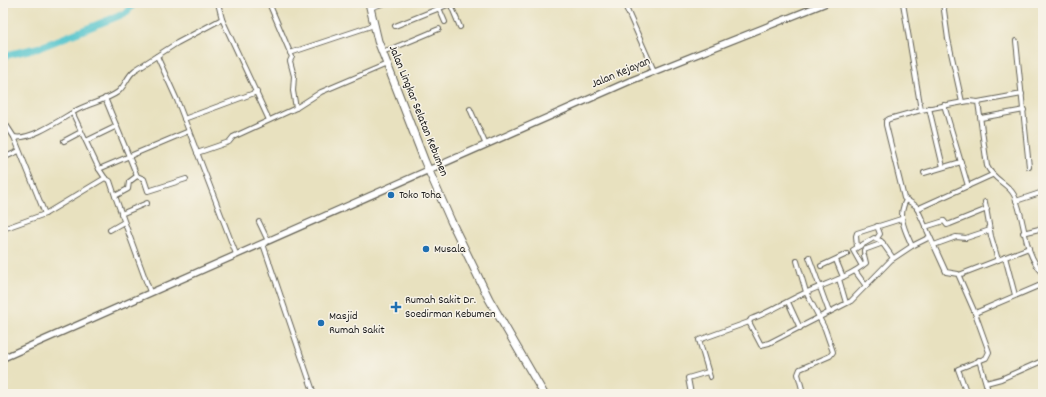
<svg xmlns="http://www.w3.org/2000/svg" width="1046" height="397" font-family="Dekko,sans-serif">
<rect width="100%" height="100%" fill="#f7f3e8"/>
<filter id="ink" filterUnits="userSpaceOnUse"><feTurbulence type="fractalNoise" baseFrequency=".025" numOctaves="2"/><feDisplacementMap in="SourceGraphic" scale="8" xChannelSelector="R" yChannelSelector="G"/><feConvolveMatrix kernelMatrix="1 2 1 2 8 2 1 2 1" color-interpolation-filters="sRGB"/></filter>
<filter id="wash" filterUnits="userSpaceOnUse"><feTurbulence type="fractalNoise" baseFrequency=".012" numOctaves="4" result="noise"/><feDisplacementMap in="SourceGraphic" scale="16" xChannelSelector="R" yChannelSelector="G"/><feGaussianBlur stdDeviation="0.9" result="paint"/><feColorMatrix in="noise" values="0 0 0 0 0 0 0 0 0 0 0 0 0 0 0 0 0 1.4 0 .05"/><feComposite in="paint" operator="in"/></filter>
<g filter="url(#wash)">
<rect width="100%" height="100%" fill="#e8e1bf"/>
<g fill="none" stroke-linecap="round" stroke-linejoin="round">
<path stroke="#58c6ce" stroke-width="7" d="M3 56 41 47 126 13 134 3"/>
</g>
</g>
<g filter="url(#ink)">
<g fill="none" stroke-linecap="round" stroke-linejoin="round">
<g stroke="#636155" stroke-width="6">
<g id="street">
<path d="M269 3 292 57 290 61 294 76 293 91 296 108"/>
<path d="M450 3 460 27"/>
<path d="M624 3 654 71"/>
<path d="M903 3 921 110 889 119 886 121V125L904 198 916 206 946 272 958 274 975 313 989 352 986 358 958 369 967 394"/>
<path d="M943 3 948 39 962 102"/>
<path d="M370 8 385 3"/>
<path d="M439 8 445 22"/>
<path d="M222 19 269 120"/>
<path d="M395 26 450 4"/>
<path d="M1016 41 1029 167"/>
<path d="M382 52C402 45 420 37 439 29"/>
<path d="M290 53 374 25"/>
<path d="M157 56 177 100 236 254"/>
<path d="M105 98 137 176 144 179 148 191 186 179"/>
<path d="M978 102 1022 94"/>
<path d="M944 105 968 186"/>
<path d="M929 108 943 167"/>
<path d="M470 109 486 145"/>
<path d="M921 110 969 101 978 102 987 166C994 181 1008 183 1014 195 1026 219 1022 252 1043 273"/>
<path d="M981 118 1024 110"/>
<path d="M184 119 257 92"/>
<path d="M3 120 14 137C31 141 64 117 79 109 91 103 107 100 118 92 126 85 127 76 135 70L177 43 222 19 218 3"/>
<path d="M14 137 45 214"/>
<path d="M64 141 81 132"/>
<path d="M86 141 117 126"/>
<path d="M197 153 229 142 233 137 296 108 321 92 387 64"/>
<path d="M3 158 19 151"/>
<path d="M99 169 189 131"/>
<path d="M924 173 961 162"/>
<path d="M105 178 110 181 115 196 128 189 129 182 137 176"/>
<path d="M115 196 150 292"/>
<path d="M906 200C897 217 905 230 912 246"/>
<path d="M1016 201 1043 192"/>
<path d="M985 202 991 236 998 260"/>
<path d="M917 209 992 175"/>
<path d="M121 214 147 203"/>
<path d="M259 222 268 241"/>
<path d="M925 227 944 221 947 225 950 224 987 209"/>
<path d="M3 229 45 214 105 178 99 169 73 114"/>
<path d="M110 230 124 222"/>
<path d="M1023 233 1043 228"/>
<path d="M877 238 880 234 877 226"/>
<path d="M263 244 314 394"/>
<path d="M934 245 956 237 966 238 990 230"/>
<path d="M857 247 856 236 857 233 901 219"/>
<path d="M864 252V250L883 243"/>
<path d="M809 257 829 312"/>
<path d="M1005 257 1015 295"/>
<path d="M836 260 843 277"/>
<path d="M797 261 806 292 825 329 833 352 830 356 800 369 798 374 802 389 799 394"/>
<path d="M821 266 847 254"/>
<path d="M862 266 853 250 874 238 881 241 893 258"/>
<path d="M855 271 866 286"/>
<path d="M959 275 1029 248"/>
<path d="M839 279 846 303"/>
<path d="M788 302 800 328"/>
<path d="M975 313 1043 284"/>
<path d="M749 322 761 345 769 343 851 301 891 260 912 246 930 237"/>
<path d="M979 360 989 394"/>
<path d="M710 377 699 340 749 322 751 319C771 312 788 300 807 292 827 283 849 277 866 263L864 255"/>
<path d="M986 383 1001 379 1042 361"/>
<path d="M691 394 688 378 708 372"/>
</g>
</g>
<g stroke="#636155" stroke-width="8">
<path id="secondary" d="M3 358 630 81 826 3"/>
</g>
<g stroke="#636155" stroke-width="9">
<path id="highway" d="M369 3 378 41 387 64 425 162 451 221 489 299 544 394"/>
</g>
<use href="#street" stroke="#fff" stroke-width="4"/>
<use href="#secondary" stroke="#fff" stroke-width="5.5"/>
<use href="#highway" stroke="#fff" stroke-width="7"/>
</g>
</g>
<g fill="#1f6fb2" stroke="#f7f3e8" stroke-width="1.5">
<circle cx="391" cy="195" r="4"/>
<circle cx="426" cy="249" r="4"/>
<path d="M394 301h4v4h4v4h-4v4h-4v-4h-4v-4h4z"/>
<circle cx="321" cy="323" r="4"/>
</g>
<g text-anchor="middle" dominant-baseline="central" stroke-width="3" stroke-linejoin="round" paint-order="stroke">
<g font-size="12" fill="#1c1c1c" stroke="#f7f3e8">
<text transform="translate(621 73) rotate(-23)">Jalan Kejayan</text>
<text transform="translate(418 111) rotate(68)">Jalan Lingkar Selatan Kebumen</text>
</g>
<g font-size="12" fill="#1c1c1c" stroke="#f7f3e8" text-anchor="start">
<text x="399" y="195">Toko Toha</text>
<text x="434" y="249">Musala</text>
<text x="405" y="300">Rumah Sakit Dr.<tspan x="405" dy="14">Soedirman Kebumen</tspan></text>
<text x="329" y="316">Masjid<tspan x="329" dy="14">Rumah Sakit</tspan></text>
</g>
</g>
<rect width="1046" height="397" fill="none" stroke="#f7f3e8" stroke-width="16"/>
</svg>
